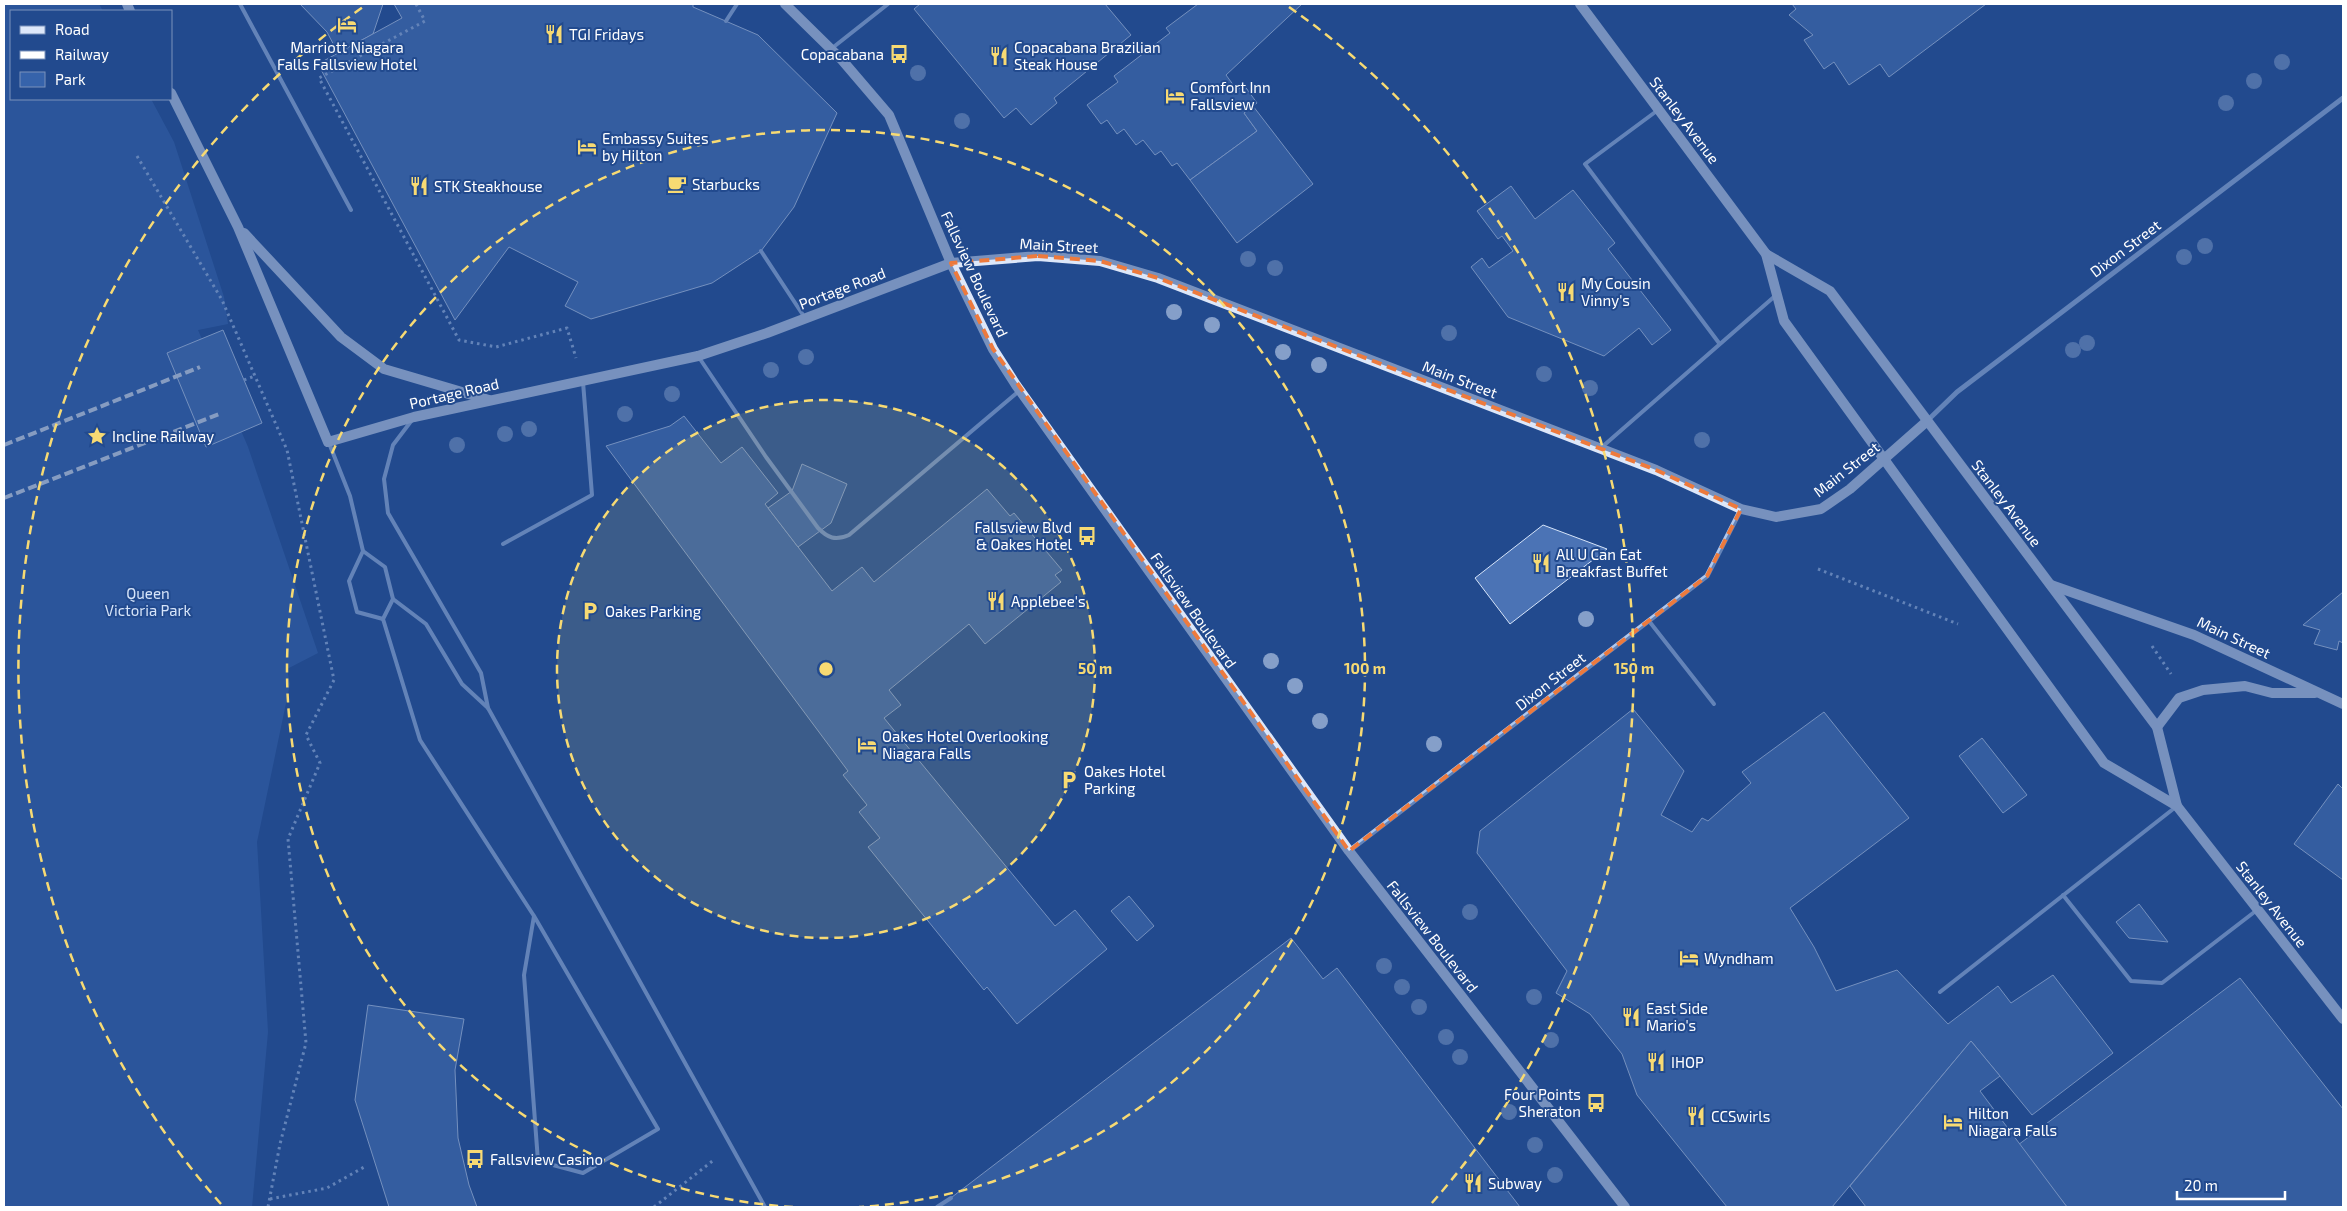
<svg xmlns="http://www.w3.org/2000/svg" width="2347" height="1211" font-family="'Exo 2',sans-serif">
<rect width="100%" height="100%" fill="#224a8e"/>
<path fill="#3663ab" d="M4 4H99L103 11H11V99H151L174 142 224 297 228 324 198 330 248 447 318 653 287 669 290 684 257 842 268 1032 252 1207H4Z"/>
<g fill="#4b73b5" stroke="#d6e4f9">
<path d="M300 4H383L373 34 338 53 327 32Z"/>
<path d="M394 4H693V7L758 35 837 113 794 207 761 251 712 283 591 319 565 306 578 282 509 247 455 320 318 64 402 18Z"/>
<path d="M920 4H1105L1131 35 1054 98 1057 103 1031 125 1016 108 1004 118 914 9Z"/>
<path d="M1198 4H1302L1226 75 1237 90 1244 85 1257 103 1244 113 1257 131 1190 180 1177 163 1172 166 1161 151 1155 155 1143 140 1136 145 1124 129 1117 134 1107 120 1101 124 1087 105 1118 82 1114 76 1170 33 1166 28Z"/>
<path d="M1792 4H1986L1889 77 1880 64 1849 85 1834 62 1824 69 1804 40 1813 35 1789 15 1796 9Z"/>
<path d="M1253 106 1313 184 1237 243 1190 180 1257 131 1244 113Z"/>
<path d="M1511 186 1535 219 1573 190 1615 243 1608 249 1671 330 1652 345 1639 328 1604 356 1508 317 1471 267 1482 258 1489 268 1513 251 1502 236 1498 239 1477 211Z"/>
<path d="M223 330 262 423 206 447 167 353Z"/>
<path d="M684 416 721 463 742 447 778 493 765 504 832 591 862 567 874 582 987 489 1010 516 1014 513 1062 570 1055 575 1061 582 985 644 969 624 889 690 901 705 884 718 1055 926 1075 910 1107 949 1017 1024 987 987 984 990 868 847 880 838 859 812 867 805 843 775 848 771 606 446 670 426Z"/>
<path d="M802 464 847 484 831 523 798 547 768 508 792 491Z"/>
<path d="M1543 525 1607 549 1510 624 1475 578Z"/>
<path d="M2343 592V643L2339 641 2337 650 2314 644 2320 630 2303 625Z"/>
<path d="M1633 709 1684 771 1661 815 1692 832 1702 818 1708 821 1751 783 1742 772 1824 712 1909 818 1790 908 1814 947 1836 991 1897 970 1948 1024 1998 986 2011 1003 2053 975 2113 1053 2032 1115 1971 1041 1832 1207H1727L1637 1095 1622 1054 1590 1014 1556 993 1567 971 1477 853 1480 831Z"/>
<path d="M1982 738 2027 795 2003 813 1959 756Z"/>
<path d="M2338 784 2343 789V880L2294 844Z"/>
<path d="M1129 896 1154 926 1137 941 1111 911Z"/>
<path d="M2139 904 2168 942 2129 938 2116 922Z"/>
<path d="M1291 938 1323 979 1337 968 1520 1207H939Z"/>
<path d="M2240 978 2343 1109V1207H2067L2018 1145Z"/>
<path d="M368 1005 464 1019 455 1070 458 1138 469 1185 477 1207H389L355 1100Z"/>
<path d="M1971 1041 2000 1076 1980 1091 2067 1207H1866L1850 1186Z"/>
</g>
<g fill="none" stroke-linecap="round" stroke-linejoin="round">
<g stroke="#b1c8ec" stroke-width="3" stroke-dasharray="2.5 4" stroke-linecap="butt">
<path d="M416 4 425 21 319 78 459 340 496 347 567 328 576 358"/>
<path d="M137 156 222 300 287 450 334 680 306 735 320 763 288 839 306 1043 280 1144 268 1207"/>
<path d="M244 380 255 376"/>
<path d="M1818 569 1958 624"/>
<path d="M2152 646 2171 674"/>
<path d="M270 1199 327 1188 366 1166"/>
<path d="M654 1207 715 1159"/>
</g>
<g stroke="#b1c8ec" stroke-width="4">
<path d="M240 4 351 210"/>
<path d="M726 21 737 4"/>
<path d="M831 49 888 4"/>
<path d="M1658 110 1585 164 1719 343"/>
<path d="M761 251 805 318"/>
<path d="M698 356 766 457 818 528C828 538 835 541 849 535L1019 391"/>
<path d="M412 420 393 445 384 479 388 513 481 673 488 708 765 1207"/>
<path d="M329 443 350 496 363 551 349 581 357 612 383 619"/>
<path d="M1602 447 1775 296"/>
<path d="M503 544 592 495 583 382"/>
<path d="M363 551 385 567 393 599 383 619 420 740 534 916 658 1129 583 1173 538 1161 524 975 534 916"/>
<path d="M393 599 426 624 462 684 488 708"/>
<path d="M1649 621 1714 704"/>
<path d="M2063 895 2131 981 2162 983 2257 910"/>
<path d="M1940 992 2177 806"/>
<path d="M937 1207 951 1198"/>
</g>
<g stroke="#b1c8ec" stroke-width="5">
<path d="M1927 421 1957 392 2343 98"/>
<path d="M1349 851 1707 576 1741 509"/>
</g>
<g stroke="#dde7f9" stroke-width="10">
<path d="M127 4 130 11"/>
<path d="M785 4 842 60 889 115 951 263 993 349 1016 385 1349 851 1625 1207"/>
<path d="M1580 4 1766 254 1784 321 2104 763 2177 806 2343 1019"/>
<path d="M171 93 238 227 328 442 414 417 698 356 767 333 951 263 1038 256 1100 261 1158 278 1656 470 1741 509 1776 517 1821 509 1850 489 1926 422"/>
<path d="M244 233 341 337 384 369 489 400"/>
<path d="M1766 254 1830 291 2157 727 2177 806"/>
<path d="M2051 585 2194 635 2343 704"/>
<path d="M2157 727 2179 698 2203 690 2245 686 2272 693H2315"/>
</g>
<g stroke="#fff" stroke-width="4" stroke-dasharray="9 4" stroke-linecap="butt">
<path d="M4 445 200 367"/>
<path d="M4 498 219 414"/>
</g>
</g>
<g fill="#859fc9">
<circle cx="2282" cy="62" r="8"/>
<circle cx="918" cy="73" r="8"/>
<circle cx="2254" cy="81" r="8"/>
<circle cx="2226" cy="103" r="8"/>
<circle cx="962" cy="121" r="8"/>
<circle cx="2205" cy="246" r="8"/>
<circle cx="2184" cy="257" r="8"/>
<circle cx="1248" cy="259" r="8"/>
<circle cx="1275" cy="268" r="8"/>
<circle cx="1174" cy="312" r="8"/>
<circle cx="1212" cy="325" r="8"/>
<circle cx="1449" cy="333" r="8"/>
<circle cx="2087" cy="343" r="8"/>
<circle cx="2073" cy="350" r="8"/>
<circle cx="1283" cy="352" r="8"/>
<circle cx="806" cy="357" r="8"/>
<circle cx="1319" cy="365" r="8"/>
<circle cx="771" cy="370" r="8"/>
<circle cx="1544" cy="374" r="8"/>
<circle cx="1590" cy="388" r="8"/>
<circle cx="672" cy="394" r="8"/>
<circle cx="625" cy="414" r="8"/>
<circle cx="529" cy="429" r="8"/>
<circle cx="505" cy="434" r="8"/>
<circle cx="1702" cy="440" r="8"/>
<circle cx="457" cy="445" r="8"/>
<circle cx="1586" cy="619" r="8"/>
<circle cx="1271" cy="661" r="8"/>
<circle cx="1295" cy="686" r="8"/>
<circle cx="1320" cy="721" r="8"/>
<circle cx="1434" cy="744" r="8"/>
<circle cx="1470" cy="912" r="8"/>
<circle cx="1384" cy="966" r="8"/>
<circle cx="1402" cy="987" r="8"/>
<circle cx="1534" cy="997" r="8"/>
<circle cx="1419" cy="1007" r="8"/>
<circle cx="1446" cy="1037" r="8"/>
<circle cx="1551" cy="1040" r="8"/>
<circle cx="1460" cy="1057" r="8"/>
<circle cx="1509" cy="1112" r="8"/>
<circle cx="1535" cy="1145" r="8"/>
<circle cx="1555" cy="1175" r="8"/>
</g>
<path d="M0 0H2347V1211H0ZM1038 256 1100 261 1158 278 1656 470 1741 509 1707 576 1349 851 993 349 951 263Z" fill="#224a8e" fill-opacity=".55" fill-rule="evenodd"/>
<path fill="none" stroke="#ed7a3d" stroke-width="4" stroke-dasharray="10 6" stroke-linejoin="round" d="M1038 256 1100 261 1158 278 1656 470 1741 509 1707 576 1349 851 993 349 951 263Z"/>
<circle cx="826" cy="669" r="269" fill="#f7da73" fill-opacity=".12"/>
<g fill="none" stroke="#f7da73" stroke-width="2.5" stroke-dasharray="9 6">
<circle cx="826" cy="669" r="269"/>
<path d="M793 1207A539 539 0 1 1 859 1207"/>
<path d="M221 1204A808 808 0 0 1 363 7M1289 7A808 808 0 0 1 1431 1204"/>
</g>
<defs>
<g id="hotel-bare" transform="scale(1.5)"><path d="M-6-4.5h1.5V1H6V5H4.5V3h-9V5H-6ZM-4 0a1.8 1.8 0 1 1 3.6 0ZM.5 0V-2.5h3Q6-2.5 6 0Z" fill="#f7da73" stroke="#224a8e" stroke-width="2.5" paint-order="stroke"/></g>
<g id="restaurant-bare" transform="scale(1.5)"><path d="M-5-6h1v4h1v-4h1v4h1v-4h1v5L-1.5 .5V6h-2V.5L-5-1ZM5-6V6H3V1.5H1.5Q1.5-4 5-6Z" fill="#f7da73" stroke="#224a8e" stroke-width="2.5" paint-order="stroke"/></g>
<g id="bus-bare" transform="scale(1.5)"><path d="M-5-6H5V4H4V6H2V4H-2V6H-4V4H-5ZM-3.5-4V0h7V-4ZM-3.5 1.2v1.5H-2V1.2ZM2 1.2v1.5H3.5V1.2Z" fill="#f7da73" stroke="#224a8e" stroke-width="2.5" paint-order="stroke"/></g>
<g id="cafe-bare" transform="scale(1.5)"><path d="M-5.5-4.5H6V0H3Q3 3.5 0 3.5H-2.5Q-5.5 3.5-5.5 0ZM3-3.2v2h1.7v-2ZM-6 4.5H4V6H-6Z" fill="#f7da73" stroke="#224a8e" stroke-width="2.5" paint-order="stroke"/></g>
<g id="sight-bare" transform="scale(1.5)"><path d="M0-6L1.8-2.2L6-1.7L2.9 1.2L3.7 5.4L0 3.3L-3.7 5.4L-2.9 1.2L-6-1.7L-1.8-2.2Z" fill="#f7da73" stroke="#224a8e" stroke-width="2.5" paint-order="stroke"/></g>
<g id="parking-bare" transform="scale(1.5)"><path d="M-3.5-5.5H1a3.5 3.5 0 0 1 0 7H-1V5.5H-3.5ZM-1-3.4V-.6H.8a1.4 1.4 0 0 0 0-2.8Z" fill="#f7da73" stroke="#224a8e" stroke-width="2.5" paint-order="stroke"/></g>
</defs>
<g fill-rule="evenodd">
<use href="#hotel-bare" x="347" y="25"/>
<use href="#restaurant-bare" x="554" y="34"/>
<use href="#bus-bare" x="899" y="54"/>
<use href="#restaurant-bare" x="999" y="56"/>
<use href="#hotel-bare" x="1175" y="96"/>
<use href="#hotel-bare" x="587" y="147"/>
<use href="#cafe-bare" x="677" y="184"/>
<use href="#restaurant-bare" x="419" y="186"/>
<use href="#restaurant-bare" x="1566" y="292"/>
<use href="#sight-bare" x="97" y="436"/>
<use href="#bus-bare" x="1087" y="536"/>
<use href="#restaurant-bare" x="1541" y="563"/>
<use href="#restaurant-bare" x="996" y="601"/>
<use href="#parking-bare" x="590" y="611"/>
<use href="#hotel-bare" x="867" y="745"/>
<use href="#parking-bare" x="1069" y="780"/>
<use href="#hotel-bare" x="1689" y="958"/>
<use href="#restaurant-bare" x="1631" y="1017"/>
<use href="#restaurant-bare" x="1656" y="1062"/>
<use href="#bus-bare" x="1596" y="1103"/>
<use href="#restaurant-bare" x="1696" y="1116"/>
<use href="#hotel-bare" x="1953" y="1122"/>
<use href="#bus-bare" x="475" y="1159"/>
<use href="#restaurant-bare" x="1473" y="1183"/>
</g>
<g text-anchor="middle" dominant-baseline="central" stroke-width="4" stroke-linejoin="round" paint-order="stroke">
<g font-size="15" fill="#fff" stroke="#224a8e" text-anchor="start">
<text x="569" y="34">TGI Fridays</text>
<text x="347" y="47" text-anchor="middle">Marriott Niagara<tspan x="347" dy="17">Falls Fallsview Hotel</tspan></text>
<text x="1014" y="47">Copacabana Brazilian<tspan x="1014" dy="17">Steak House</tspan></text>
<text x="884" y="54" text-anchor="end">Copacabana</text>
<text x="1190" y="87">Comfort Inn<tspan x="1190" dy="17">Fallsview</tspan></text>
<text x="602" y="138">Embassy Suites<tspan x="602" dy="17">by Hilton</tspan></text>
<text x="692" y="184">Starbucks</text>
<text x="434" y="186">STK Steakhouse</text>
<text x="1581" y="283">My Cousin<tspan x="1581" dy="17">Vinny's</tspan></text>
<text x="112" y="436">Incline Railway</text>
<text x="1072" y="527" text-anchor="end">Fallsview Blvd<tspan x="1072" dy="17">&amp; Oakes Hotel</tspan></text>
<text x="1556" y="554">All U Can Eat<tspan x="1556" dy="17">Breakfast Buffet</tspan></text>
<text x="1011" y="601">Applebee's</text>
<text x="605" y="611">Oakes Parking</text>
<text x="882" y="736">Oakes Hotel Overlooking<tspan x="882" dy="17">Niagara Falls</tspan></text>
<text x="1084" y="771">Oakes Hotel<tspan x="1084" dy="17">Parking</tspan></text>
<text x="1704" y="958">Wyndham</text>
<text x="1646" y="1008">East Side<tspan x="1646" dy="17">Mario's</tspan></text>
<text x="1671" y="1062">IHOP</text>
<text x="1581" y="1094" text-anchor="end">Four Points<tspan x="1581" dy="17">Sheraton</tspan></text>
<text x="1968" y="1113">Hilton<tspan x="1968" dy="17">Niagara Falls</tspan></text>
<text x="1711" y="1116">CCSwirls</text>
<text x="490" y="1159">Fallsview Casino</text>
<text x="1488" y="1183">Subway</text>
</g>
<g font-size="15" fill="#fff" stroke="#224a8e">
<text transform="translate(1685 120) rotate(53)">Stanley Avenue</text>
<text transform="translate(1059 245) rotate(3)">Main Street</text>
<text transform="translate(2125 248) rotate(-37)">Dixon Street</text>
<text transform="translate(975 274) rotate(65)">Fallsview Boulevard</text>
<text transform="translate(842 288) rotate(-21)">Portage Road</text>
<text transform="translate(1460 379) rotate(21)">Main Street</text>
<text transform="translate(454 393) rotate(-13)">Portage Road</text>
<text transform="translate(1846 469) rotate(-38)">Main Street</text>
<text transform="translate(2007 503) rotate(53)">Stanley Avenue</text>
<text transform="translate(1194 610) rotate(55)">Fallsview Boulevard</text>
<text transform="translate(2234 637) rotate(25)">Main Street</text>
<text transform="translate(1550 681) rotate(-38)">Dixon Street</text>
<text transform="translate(2272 904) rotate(52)">Stanley Avenue</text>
<text transform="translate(1433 936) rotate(52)">Fallsview Boulevard</text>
</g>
<g font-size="15" fill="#d6e4f9" stroke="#224a8e">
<text x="148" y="593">Queen<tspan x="148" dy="17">Victoria Park</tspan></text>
</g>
</g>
<circle cx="826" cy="669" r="8" fill="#f7da73" stroke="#224a8e" stroke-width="2.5"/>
<g font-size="15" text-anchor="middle" font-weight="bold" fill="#f7da73" stroke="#224a8e" stroke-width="4" stroke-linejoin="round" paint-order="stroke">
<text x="1095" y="674">50 m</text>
<text x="1365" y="674">100 m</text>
<text x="1634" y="674">150 m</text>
</g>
<rect width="2347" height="1211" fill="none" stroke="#ffffff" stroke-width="10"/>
<rect x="10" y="10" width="162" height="90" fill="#224a8e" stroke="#7a92bb"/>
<rect x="20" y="26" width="25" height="8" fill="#dde7f9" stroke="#7a92bb"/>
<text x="55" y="35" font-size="15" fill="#ffffff">Road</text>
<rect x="20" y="51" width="25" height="8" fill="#ffffff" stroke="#7a92bb"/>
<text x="55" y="60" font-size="15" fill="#ffffff">Railway</text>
<rect x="20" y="72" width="25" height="15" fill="#3663ab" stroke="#7a92bb"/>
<text x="55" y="85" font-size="15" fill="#ffffff">Park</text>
<path d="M2177 1191v8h108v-8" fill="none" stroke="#ffffff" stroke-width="2.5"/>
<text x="2184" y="1191" font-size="15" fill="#ffffff" stroke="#224a8e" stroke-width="4" paint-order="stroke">20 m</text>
</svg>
